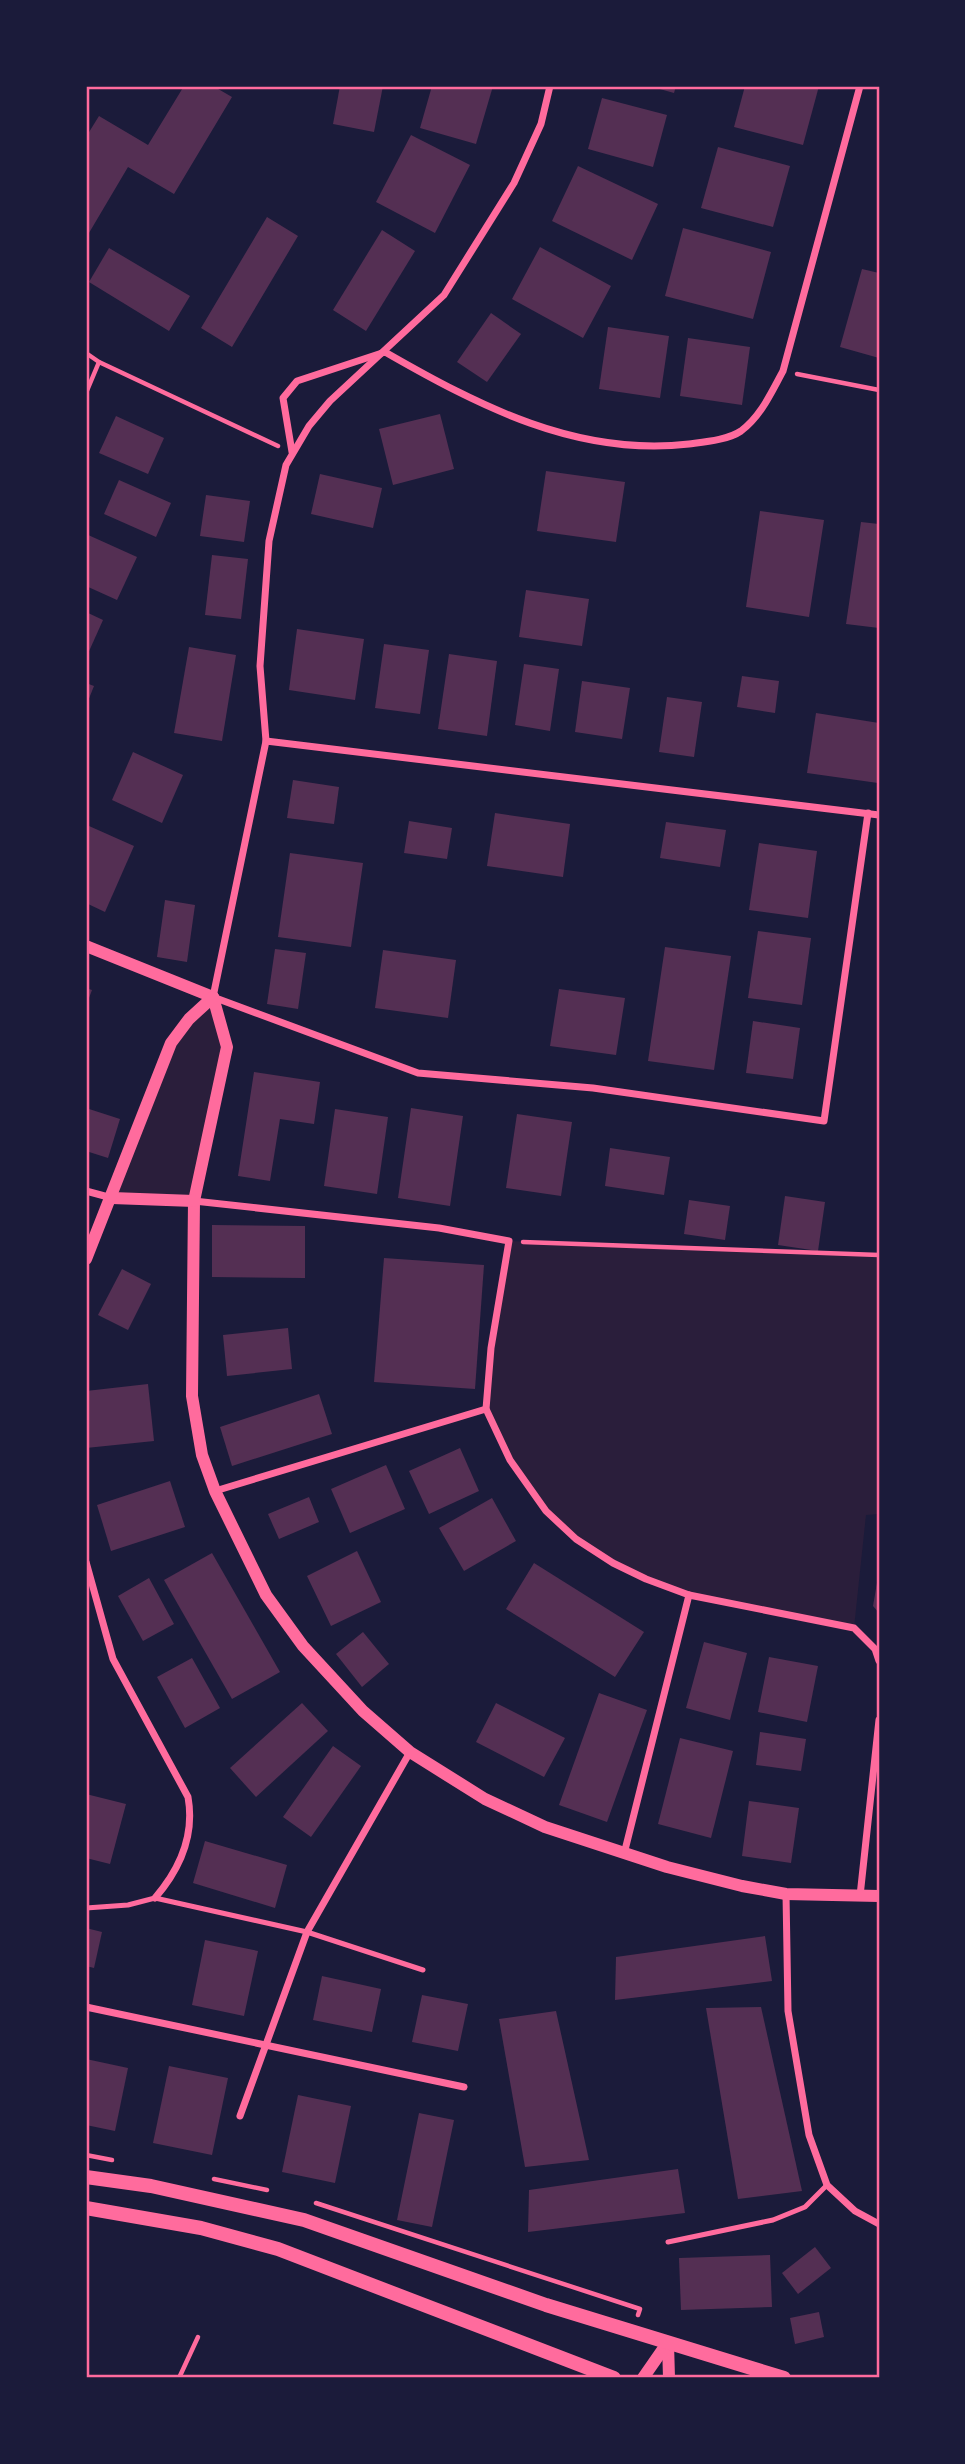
<svg xmlns="http://www.w3.org/2000/svg" width="965" height="2464" font-family="'Playfair Display',serif">
<rect width="100%" height="100%" fill="#1b1b3a"/>
<g fill="#2a1e3b">
<path d="M213 997 224 1031 194 1201 112 1198 171 1043Z"/>
<path d="M509 1241 879 1255V1514L866 1515 854 1628 689 1595 646 1579 576 1539 527 1487 486 1409Z"/>
</g>
<g fill="#542f53">
<path d="M184 86H213L232 97 174 194 128 167 86 238V137L99 116 148 145Z"/>
<path d="M340 86H383L374 132 333 124Z"/>
<path d="M432 86H493L476 144 420 128Z"/>
<path d="M649 86H676L674 93Z"/>
<path d="M745 86H819L803 145 734 127Z"/>
<path d="M602 98 667 115 653 167 588 149Z"/>
<path d="M411 135 470 165 435 233 376 202Z"/>
<path d="M718 147 790 166 773 227 701 208Z"/>
<path d="M578 166 658 204 632 260 552 221Z"/>
<path d="M267 217 298 236 232 347 201 328Z"/>
<path d="M683 228 771 252 753 319 665 296Z"/>
<path d="M382 230 415 251 366 331 333 310Z"/>
<path d="M540 247 611 286 583 338 512 299Z"/>
<path d="M109 248 190 296 169 331 89 282Z"/>
<path d="M862 269 879 273V358L840 347Z"/>
<path d="M491 313 521 334 487 382 457 362Z"/>
<path d="M608 327 669 336 660 398 599 389Z"/>
<path d="M688 338 750 347 742 405 680 396Z"/>
<path d="M440 414 454 469 393 485 379 429Z"/>
<path d="M116 416 164 438 148 474 99 453Z"/>
<path d="M546 471 625 482 616 542 537 531Z"/>
<path d="M320 474 382 488 373 528 311 514Z"/>
<path d="M119 480 171 503 156 537 104 514Z"/>
<path d="M206 495 250 501 244 542 200 536Z"/>
<path d="M760 511 824 520 809 617 746 607Z"/>
<path d="M861 522 879 524V628L846 624Z"/>
<path d="M86 534 137 557 117 600 86 586Z"/>
<path d="M212 555 248 559 241 619 205 615Z"/>
<path d="M526 590 589 599 582 646 519 637Z"/>
<path d="M86 612 103 620 86 658Z"/>
<path d="M297 629 364 639 355 700 289 690Z"/>
<path d="M384 644 429 650 420 714 375 708Z"/>
<path d="M189 647 236 655 222 741 174 733Z"/>
<path d="M449 654 497 661 487 736 438 729Z"/>
<path d="M524 664 559 669 550 731 515 725Z"/>
<path d="M742 676 779 681 775 713 737 707Z"/>
<path d="M582 681 630 688 622 739 575 732Z"/>
<path d="M86 683 94 686 86 706Z"/>
<path d="M667 697 702 702 694 757 659 752Z"/>
<path d="M816 713 879 723 878 783 807 773Z"/>
<path d="M133 752 183 775 162 823 112 800Z"/>
<path d="M293 780 339 787 334 824 287 818Z"/>
<path d="M495 813 570 824 563 877 487 866Z"/>
<path d="M409 821 452 828 447 859 404 853Z"/>
<path d="M666 822 726 830 720 867 660 858Z"/>
<path d="M89 826 134 846 105 912 86 903V833Z"/>
<path d="M759 843 817 851 808 918 749 910Z"/>
<path d="M290 853 363 863 351 947 278 937Z"/>
<path d="M165 900 195 905 187 962 157 957Z"/>
<path d="M758 931 811 938 802 1005 748 998Z"/>
<path d="M665 947 731 956 714 1070 648 1061Z"/>
<path d="M275 949 306 953 298 1009 267 1004Z"/>
<path d="M383 950 456 960 448 1018 375 1008Z"/>
<path d="M86 988 92 990 86 1006Z"/>
<path d="M559 989 625 998 616 1055 550 1046Z"/>
<path d="M753 1021 800 1028 793 1079 746 1073Z"/>
<path d="M254 1072 320 1082 314 1124 280 1119 270 1181 238 1176Z"/>
<path d="M86 1108 120 1119 108 1158 86 1151Z"/>
<path d="M411 1108 463 1116 450 1206 398 1198Z"/>
<path d="M335 1109 388 1117 377 1194 324 1186Z"/>
<path d="M517 1114 572 1122 561 1196 506 1188Z"/>
<path d="M610 1148 670 1157 664 1195 605 1186Z"/>
<path d="M785 1196 825 1202 818 1251 778 1245Z"/>
<path d="M689 1200 730 1206 725 1240 684 1234Z"/>
<path d="M212 1225 305 1226V1278L212 1277Z"/>
<path d="M384 1258 484 1265 475 1389 374 1382Z"/>
<path d="M122 1269 151 1284 128 1330 98 1315Z"/>
<path d="M288 1328 292 1369 227 1376 223 1335Z"/>
<path d="M148 1384 154 1441 86 1448V1391Z"/>
<path d="M319 1394 332 1434 232 1466 220 1427Z"/>
<path d="M460 1448 479 1491 429 1514 409 1471Z"/>
<path d="M386 1465 405 1509 350 1533 331 1489Z"/>
<path d="M170 1481 185 1527 111 1551 97 1505Z"/>
<path d="M309 1497 319 1522 279 1539 268 1514Z"/>
<path d="M492 1498 516 1541 464 1571 439 1528Z"/>
<path d="M357 1551 381 1602 331 1626 307 1576Z"/>
<path d="M212 1553 280 1672 232 1699 164 1580Z"/>
<path d="M534 1563 644 1632 615 1677 506 1609Z"/>
<path d="M878 1577H879V1613L873 1606Z"/>
<path d="M149 1578 174 1624 143 1641 118 1596Z"/>
<path d="M363 1632 389 1664 362 1687 336 1654Z"/>
<path d="M704 1642 747 1653 730 1720 686 1708Z"/>
<path d="M769 1657 818 1666 807 1722 758 1712Z"/>
<path d="M192 1658 220 1708 185 1728 157 1677Z"/>
<path d="M599 1693 647 1710 607 1822 559 1805Z"/>
<path d="M302 1703 328 1731 256 1797 230 1768Z"/>
<path d="M496 1703 565 1738 544 1777 476 1742Z"/>
<path d="M760 1732 806 1739 801 1771 756 1765Z"/>
<path d="M680 1738 733 1751 711 1838 658 1824Z"/>
<path d="M333 1746 361 1766 311 1837 283 1817Z"/>
<path d="M86 1794 126 1804 110 1864 86 1858Z"/>
<path d="M749 1801 799 1808 791 1863 742 1856Z"/>
<path d="M205 1841 287 1865 275 1908 193 1883Z"/>
<path d="M86 1928 102 1932 94 1968 86 1966Z"/>
<path d="M765 1936 772 1981 615 2000 616 1957Z"/>
<path d="M205 1940 258 1951 244 2016 192 2005Z"/>
<path d="M322 1976 381 1989 372 2032 313 2020Z"/>
<path d="M422 1995 468 2004 458 2051 412 2042Z"/>
<path d="M761 2007 802 2191 738 2199 706 2008Z"/>
<path d="M556 2011 589 2160 525 2167 499 2019Z"/>
<path d="M86 2059 128 2068 115 2131 86 2125Z"/>
<path d="M169 2066 228 2078 212 2155 153 2143Z"/>
<path d="M298 2095 351 2106 335 2183 282 2172Z"/>
<path d="M419 2113 454 2120 432 2227 397 2220Z"/>
<path d="M678 2169 685 2213 528 2232 529 2190Z"/>
<path d="M815 2247 831 2268 798 2294 782 2273Z"/>
<path d="M770 2255 772 2307 681 2310 679 2258Z"/>
<path d="M819 2312 824 2337 795 2344 790 2318Z"/>
</g>
<g fill="none" stroke-linecap="round" stroke-linejoin="round">
<g stroke="#ff6b9d" stroke-width="4.5">
<path d="M86 353 99 362"/>
<path d="M797 374 879 390"/>
<path d="M86 393 99 362 278 446"/>
<path d="M523 1242 879 1255"/>
<path d="M86 2155 112 2160"/>
<path d="M214 2179 267 2190"/>
<path d="M316 2203 640 2309 638 2315"/>
<path d="M179 2378 198 2337"/>
</g>
<g stroke="#ff6b9d" stroke-width="5">
<path d="M86 1908 128 1905 155 1898 307 1932 423 1970"/>
<path d="M668 2242 773 2220 805 2207 827 2185"/>
</g>
<g stroke="#ff6b9d" stroke-width="7">
<path d="M550 86 541 124 514 183 444 295 330 401 309 426 286 465 269 541 260 666 266 741 213 997 418 1073 593 1088 824 1121 868 813"/>
<path d="M292 452 283 398 297 381 385 352C479 406 577 457 689 444 704 442 728 440 741 431 761 416 771 393 783 371L860 86"/>
<path d="M266 741 879 815"/>
<path d="M86 1191 112 1198"/>
<path d="M194 1201 439 1228 509 1241 491 1348 486 1409 510 1460 546 1511 576 1539 613 1563 646 1579 689 1595 854 1628 875 1649 879 1661"/>
<path d="M215 1491 486 1409"/>
<path d="M86 1562 113 1659 188 1797C195 1836 180 1869 155 1898"/>
<path d="M624 1854 689 1595"/>
<path d="M786 1894 788 2011 809 2135 827 2185 855 2211 879 2224"/>
<path d="M860 1896 879 1720"/>
<path d="M86 2007 464 2087"/>
<path d="M240 2116 307 1932 410 1752"/>
</g>
<g stroke="#ff6b9d" stroke-width="12">
<path d="M86 946 213 997"/>
<path d="M213 997 227 1047 194 1201 192 1396 202 1455 215 1491 266 1595 303 1646 363 1711 410 1752 485 1799 545 1827 667 1867 742 1886 786 1894 879 1896"/>
<path d="M112 1198 194 1201"/>
<path d="M86 1259 171 1043 189 1019 213 997"/>
<path d="M668 2343 669 2378"/>
<path d="M643 2378 668 2342"/>
</g>
<g stroke="#ff6b9d" stroke-width="14">
<path d="M86 2177 151 2186 304 2220 546 2305 784 2378"/>
<path d="M86 2208 201 2228 278 2249 614 2378"/>
</g>
</g>
<rect width="965" height="2464" fill="none" stroke="#1b1b3a" stroke-width="175"/>
<rect x="88" y="88" width="790" height="2288" fill="none" stroke="#ff6b9d" stroke-width="2.5"/>
</svg>
